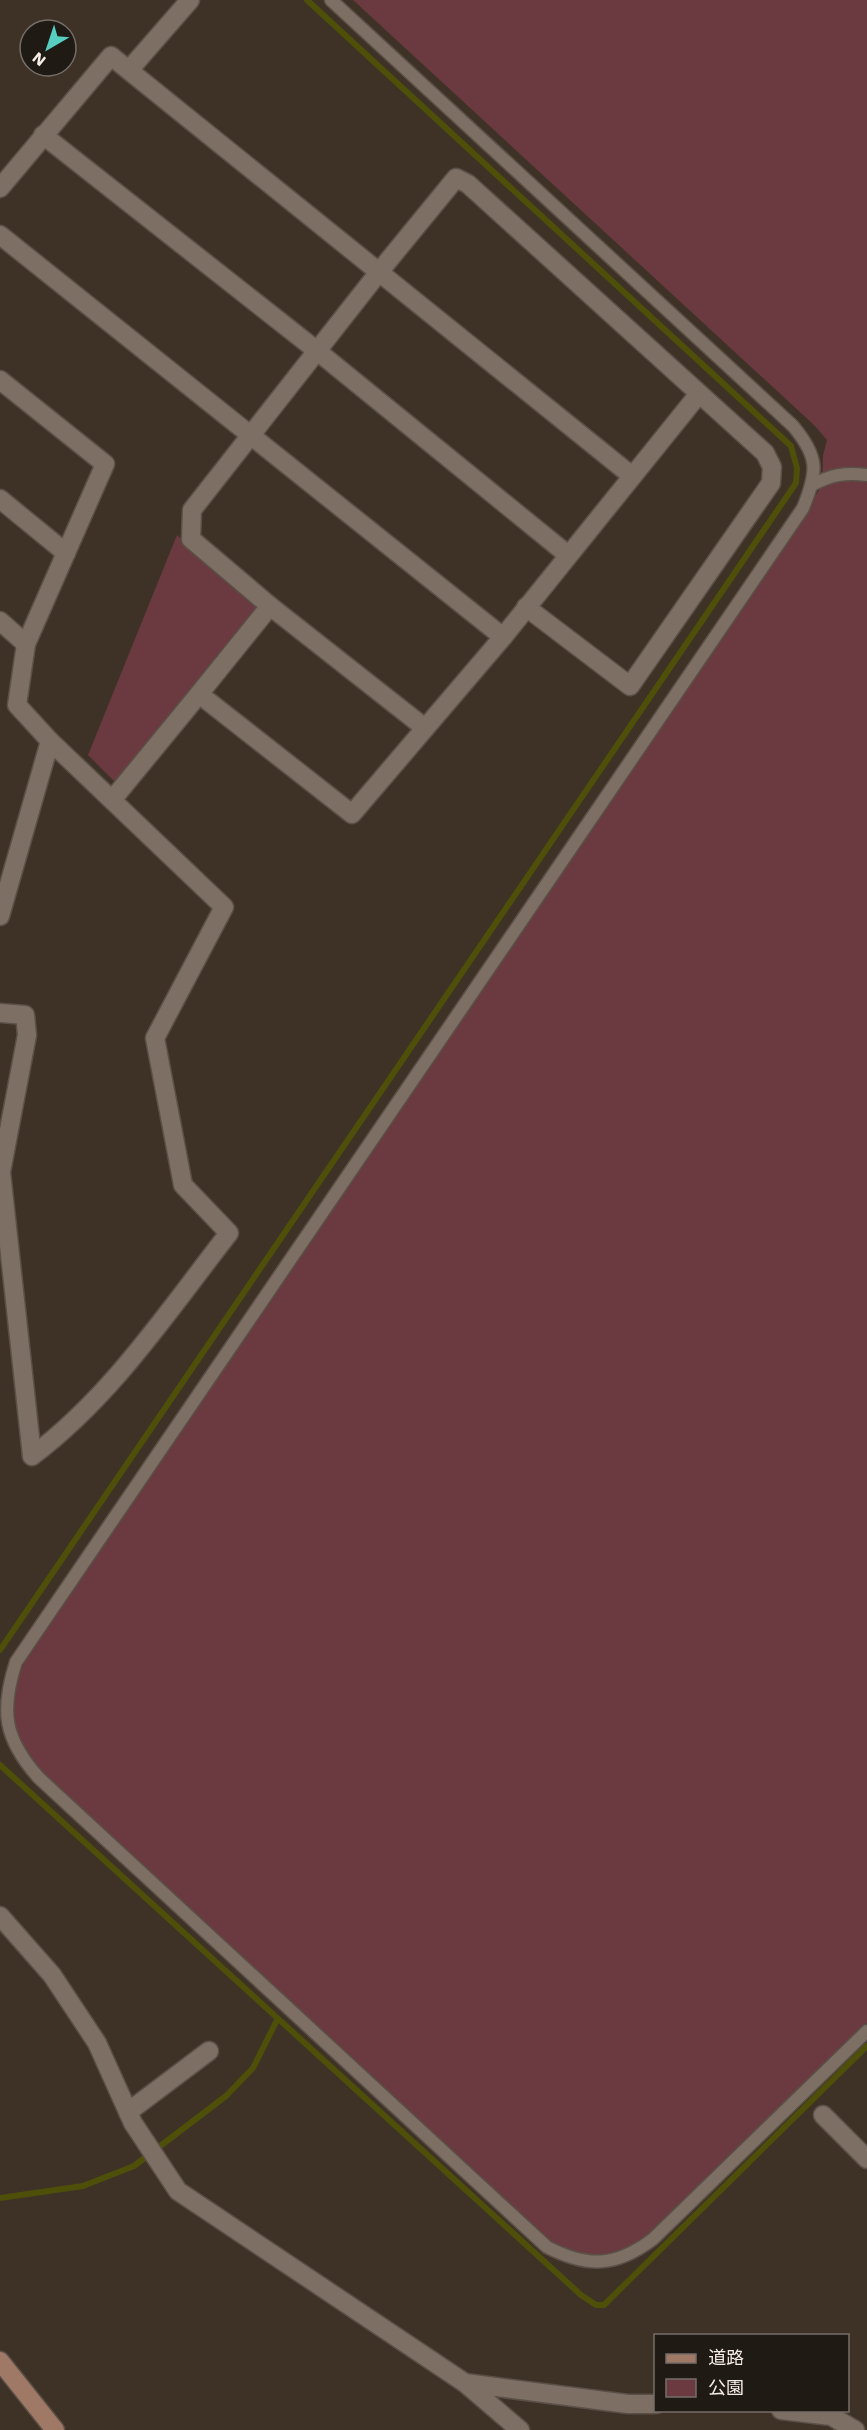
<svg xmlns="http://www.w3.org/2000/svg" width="867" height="2430" font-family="'Work Sans','Noto Sans JP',sans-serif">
<rect width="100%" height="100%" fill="#3e3126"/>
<g fill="#6a3a40">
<path d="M353 0H867V2023L649 2236C609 2260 584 2263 544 2237L40 1771C0 1723 9 1682 41 1633L822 486 823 455 827 440 814 425Z"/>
<path d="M177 535 258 606 115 782 88 755Z"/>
</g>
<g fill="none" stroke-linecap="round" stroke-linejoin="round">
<g stroke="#4e5009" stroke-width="6">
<path d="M0 1650 796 483 797 468 791 446 307 0"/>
<path d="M0 1765 581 2295 596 2305H604L867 2046"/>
<path d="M0 2198 83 2186 134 2166 226 2096 253 2068 277 2020"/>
</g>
<g stroke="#5a5047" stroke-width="15">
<g id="lane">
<path d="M331 0 793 426C819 457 818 471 803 508L16 1662C0 1711 4 1739 39 1778L547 2247C588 2268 616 2267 653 2239L867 2031"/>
<path d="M812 485C831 475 845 472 867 475"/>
</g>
</g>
<g stroke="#5a5047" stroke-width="21">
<g id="street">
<path d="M129 70 190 0"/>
<path d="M43 135 316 350 568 555"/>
<path d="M0 188 111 56 632 476"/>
<path d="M0 235 503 637"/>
<path d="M0 380 105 464 26 644 17 705 50 741 224 907 155 1038 183 1185 229 1233C168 1311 112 1396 32 1456"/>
<path d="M0 499 66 553"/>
<path d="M0 621 26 644"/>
<path d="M199 694 270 606"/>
<path d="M425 728 270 606 191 539 192 510 379 272 456 178 468 184 765 453 772 467 771 483 630 686 526 607"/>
<path d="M112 800 199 694 352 814 503 637 698 395"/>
<path d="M0 916 50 741"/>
<path d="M0 1013 25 1015 27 1035 1 1172 32 1456"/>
<path d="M0 1916 52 1975 97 2043 133 2123 178 2191 465 2383 520 2430"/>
<path d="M128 2112 209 2051"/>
<path d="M823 2115 867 2159"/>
<path d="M465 2383 628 2404H656"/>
<path d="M781 2410 831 2416 855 2430"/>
</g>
</g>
<g stroke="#5a5047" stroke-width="21">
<path id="secondary" d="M0 2361 55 2430"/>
</g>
<use href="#lane" stroke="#7d6f63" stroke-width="12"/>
<use href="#street" stroke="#7d6f63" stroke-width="18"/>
<use href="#secondary" stroke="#a07866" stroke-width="18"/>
</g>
<rect x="654" y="2334" width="195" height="78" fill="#201a15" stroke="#756e69" stroke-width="1.5"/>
<rect x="666" y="2354" width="30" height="9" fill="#a07866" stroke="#756e69" stroke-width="1.5"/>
<text x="708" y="2364" font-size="18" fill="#f5ede6">道路</text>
<rect x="666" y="2379" width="30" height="18" fill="#6a3a40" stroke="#756e69" stroke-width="1.5"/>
<text x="708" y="2394" font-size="18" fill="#f5ede6">公園</text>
<g transform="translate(48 48) rotate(219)"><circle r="28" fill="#201a15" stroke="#756e69" stroke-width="1.5"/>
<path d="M0-4.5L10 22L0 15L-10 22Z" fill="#57cec2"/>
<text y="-9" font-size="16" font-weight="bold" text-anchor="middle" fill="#f5ede6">N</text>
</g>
</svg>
